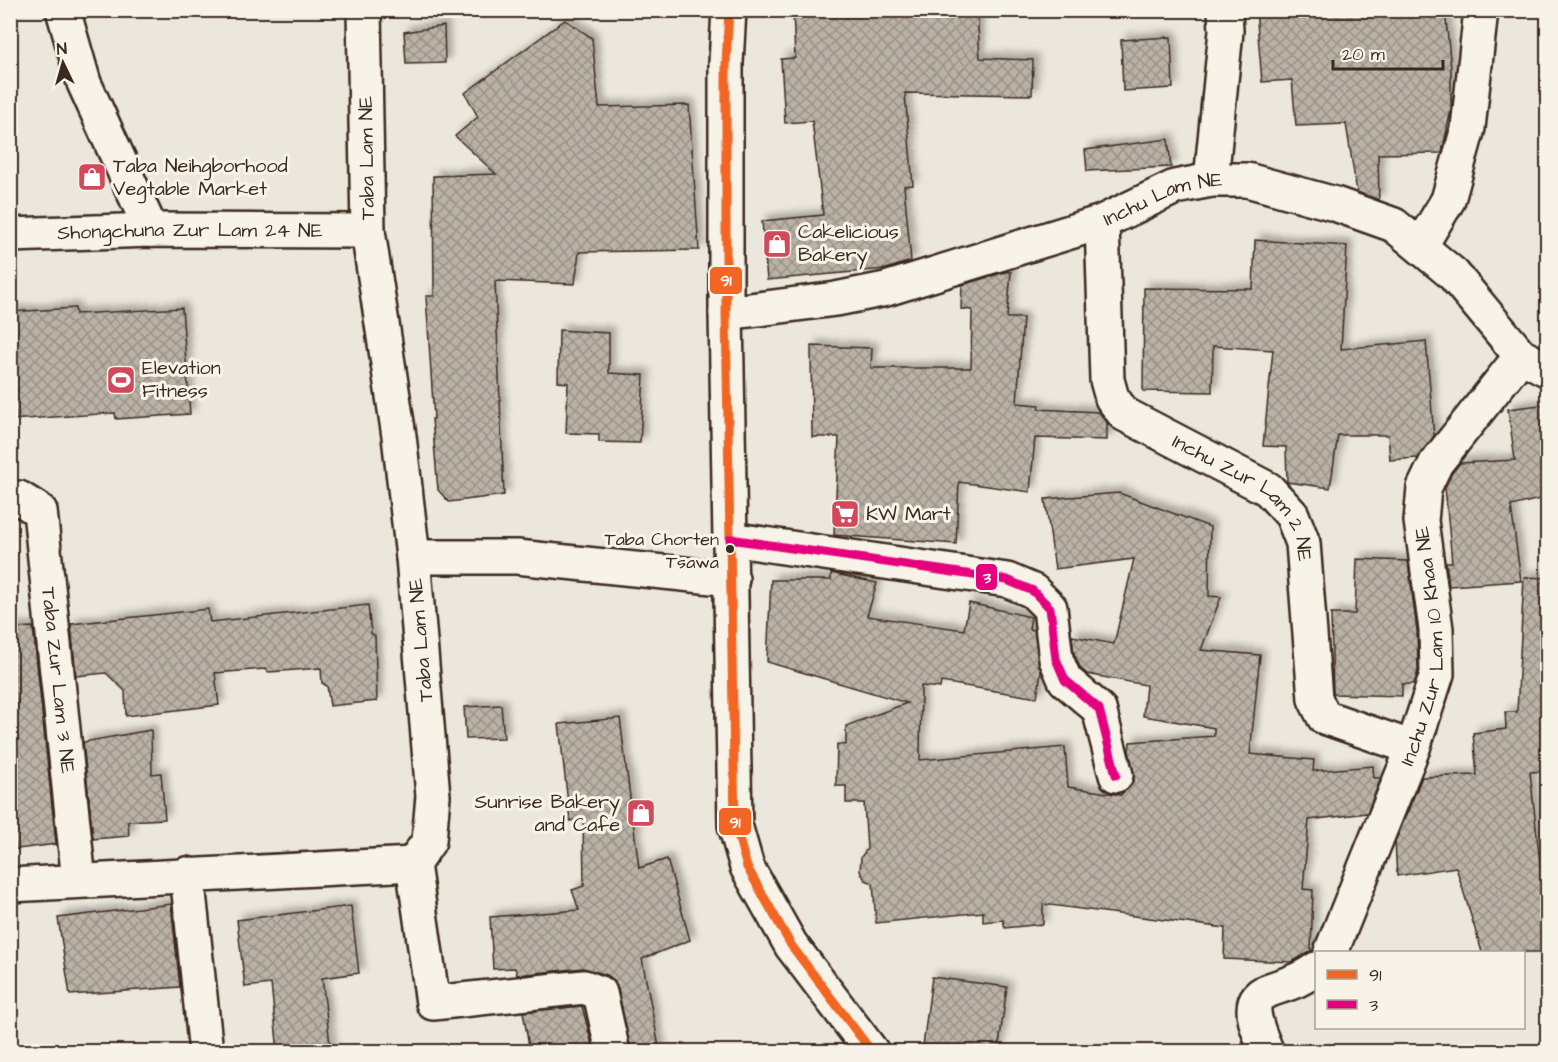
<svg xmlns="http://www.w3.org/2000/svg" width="1558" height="1062" font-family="'Architects Daughter',sans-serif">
<defs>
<pattern id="building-cross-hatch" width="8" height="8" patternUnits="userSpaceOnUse" patternTransform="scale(1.5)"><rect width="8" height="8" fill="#bab2a7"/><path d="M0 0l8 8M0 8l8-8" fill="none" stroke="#989187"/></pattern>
<filter id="shadow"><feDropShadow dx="5.5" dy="-5.5" stdDeviation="3" flood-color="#0004"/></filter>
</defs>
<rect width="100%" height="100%" fill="#ece7dc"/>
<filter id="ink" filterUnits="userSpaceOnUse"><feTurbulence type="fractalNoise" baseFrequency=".0167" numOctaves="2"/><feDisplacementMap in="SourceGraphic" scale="12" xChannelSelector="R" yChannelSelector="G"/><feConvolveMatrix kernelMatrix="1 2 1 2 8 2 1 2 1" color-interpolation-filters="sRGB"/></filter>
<g filter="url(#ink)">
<g fill="url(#building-cross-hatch)" stroke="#3b2a1e" stroke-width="1.5" filter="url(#shadow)">
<path d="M793 10H977L980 58 1033 60 1032 95 905 93 913 185 904 186 911 261 886 269 767 280 762 221 823 215 812 121 785 123 781 59 795 58Z"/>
<path d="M1256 10H1445L1451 68V110L1442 153 1378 154 1379 200 1357 192 1346 124 1296 126 1292 80 1262 82Z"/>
<path d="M565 20 592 38 599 107 689 105 699 250 579 252 575 284 495 281 504 495 449 502 438 490 432 419H434L426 296H434L433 176 496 174 455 136 478 117 465 93Z"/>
<path d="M444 26 445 63 406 64 404 32Z"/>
<path d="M1171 37 1173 88 1123 91 1121 40Z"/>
<path d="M1168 139 1171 167 1087 171 1085 150Z"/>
<path d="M1255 240 1347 246 1341 349 1426 341 1434 436 1418 458 1390 460 1388 435H1338L1330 488 1287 482 1286 447 1263 446 1273 350 1213 346 1212 392 1143 391 1144 288 1253 289Z"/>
<path d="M1005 272H1011L1007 318H1023L1017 403 1039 405 1038 409 1099 412 1107 422V440L1035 438 1030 492 959 482 956 544 834 535 839 437H812L811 346 872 348 871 368H971L972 310 961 309 962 285Z"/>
<path d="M75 308 76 314 182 308 190 414 116 419 115 413 10 420V312Z"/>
<path d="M559 330 609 333V373L644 375 640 443 599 442V434L566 433 568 383 558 382Z"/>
<path d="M1548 404V497L1511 506 1521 581 1449 586 1446 562H1452L1445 487 1452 473 1460 463 1515 460 1508 409Z"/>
<path d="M1119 493 1210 527 1209 596 1221 597 1201 650 1260 655 1250 754 1314 760 1313 771 1373 766 1374 778H1381L1367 813 1309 820 1303 889 1313 890 1311 951 1292 962 1224 959 1225 928 1043 904V924L1005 928 1003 920 983 922V912L876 923 873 883 865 880 860 871 861 857 867 849 864 803H846V786H836L837 744 846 745V726L907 703 767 662 771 580H831V573L877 583 867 616 964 630 969 603 1031 617 1029 629 1034 630 1041 672 1037 698 941 682 940 688 921 686 920 760 1065 747 1068 787 1121 795 1134 779 1129 750 1130 742 1214 736V728L1143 716 1146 685 1087 674 1081 669 1074 654 1072 636 1114 644 1134 559 1055 569 1045 499Z"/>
<path d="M1357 559 1408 561 1417 631 1418 671 1414 684H1402V696L1333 694 1331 614H1355Z"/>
<path d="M1524 577 1548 578V771L1530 772 1542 881 1548 879V952H1482L1456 867 1397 876 1395 842 1422 777 1477 775 1473 733 1506 729 1505 712H1517Z"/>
<path d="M368 605 371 633 375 636 377 701 330 706 327 686 322 683 321 668 269 672 265 669 215 673 219 705 126 716 125 691 106 673 76 676 71 624 208 609 210 622Z"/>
<path d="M33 627 56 844 10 850V628Z"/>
<path d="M501 705 504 738 466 739 464 707Z"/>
<path d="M620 718 639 868 667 859 690 940 642 959 660 1052H631L618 989 614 980 607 975 583 968 517 975 515 968 493 969 490 917 579 910 572 890 584 886 583 819 570 821 559 724Z"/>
<path d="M151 730 152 774 161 773 165 819 128 821 129 836 93 839 83 742Z"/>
<path d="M171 904 180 987 70 995 58 918Z"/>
<path d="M351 906 359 973 322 978 331 1052H278L271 984 245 987 237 920Z"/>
<path d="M932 977 1007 987 998 1052H970L923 1046Z"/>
<path d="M582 1006 594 1052H530L523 1012Z"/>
</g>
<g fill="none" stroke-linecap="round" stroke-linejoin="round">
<g stroke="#3b2a1e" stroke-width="38">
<g id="minor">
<path d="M63 10 84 83 151 230"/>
<path d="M1211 180 1226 31 1225 10"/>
<path id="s1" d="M1102 222 1107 380 1112 398 1124 414 1268 489 1292 515 1303 543 1315 699 1324 717 1413 748"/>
<path id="s2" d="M10 235 151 230 368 231"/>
<path d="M1421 245 1448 200 1468 128 1481 10"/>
<path id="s3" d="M726 313 836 299 886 289 1102 222 1175 187 1211 180H1247L1335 204 1394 225 1453 274 1521 356 1548 370"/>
<path id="s4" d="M10 499 19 498 40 511 79 881"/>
<path d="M730 539 1007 580 1033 591 1050 608 1056 659 1065 680 1099 709 1116 775"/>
<path d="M413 557H517L732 579"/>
<path d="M413 864 433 1003 584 987 600 993 613 1052"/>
<path d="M187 874 206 1052"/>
<path d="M10 885 413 864 429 841 433 796 413 557 399 436 368 231 364 10"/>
<path id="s5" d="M1331 952 1413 748 1437 674 1436 629 1421 521 1424 488 1436 463 1521 356"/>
<path d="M1267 1052C1232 974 1274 1001 1316 969"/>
</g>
</g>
<g stroke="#3b2a1e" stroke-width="38">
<path id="major" d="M729 10 726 63V313L735 825 747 867 791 945 872 1052"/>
</g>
<use href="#minor" stroke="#f7f3e8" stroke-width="33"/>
<use href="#major" stroke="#f7f3e8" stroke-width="33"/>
<g stroke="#f7f3e8" stroke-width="14">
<path id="bus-1" d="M729 10 726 63V313L735 825 747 867 791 945 872 1052"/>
</g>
<g stroke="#f7f3e8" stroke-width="14">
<path id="bus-2" d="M730 539 1007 580 1033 591 1050 608 1056 659 1065 680 1099 709 1116 775"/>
</g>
<use href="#bus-1" stroke="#f26522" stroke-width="9"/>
<use href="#bus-2" stroke="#e5007d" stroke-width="9"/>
</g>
</g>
<defs>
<g id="shop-square" transform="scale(1.5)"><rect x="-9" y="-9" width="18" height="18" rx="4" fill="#d1495b" stroke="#f7f3e8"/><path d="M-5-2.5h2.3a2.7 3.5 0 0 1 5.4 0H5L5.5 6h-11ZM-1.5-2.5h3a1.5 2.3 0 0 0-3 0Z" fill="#fff"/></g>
<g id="stadium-square" transform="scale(1.5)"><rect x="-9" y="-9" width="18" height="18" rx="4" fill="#d1495b" stroke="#f7f3e8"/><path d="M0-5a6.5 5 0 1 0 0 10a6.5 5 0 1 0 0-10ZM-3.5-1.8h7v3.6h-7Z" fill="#fff"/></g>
<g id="supermarket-square" transform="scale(1.5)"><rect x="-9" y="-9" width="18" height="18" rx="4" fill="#d1495b" stroke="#f7f3e8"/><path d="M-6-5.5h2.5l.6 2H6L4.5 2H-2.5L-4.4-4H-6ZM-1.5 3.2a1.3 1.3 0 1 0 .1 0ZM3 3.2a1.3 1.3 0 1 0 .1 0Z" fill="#fff"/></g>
</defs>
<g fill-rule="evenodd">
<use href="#shop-square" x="92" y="177"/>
<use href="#shop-square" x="777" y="244"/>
<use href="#stadium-square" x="121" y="380"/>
<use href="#supermarket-square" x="845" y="514"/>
<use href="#shop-square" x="641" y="813"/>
</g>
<circle fill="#3b2a1e" stroke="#f7f3e8" stroke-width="2" cx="730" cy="549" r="5"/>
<g text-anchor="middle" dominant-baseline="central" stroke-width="6" stroke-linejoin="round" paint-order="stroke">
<g font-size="18" fill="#3b2a1e" stroke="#f7f3e8" text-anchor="end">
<text x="719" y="539">Taba Chorten<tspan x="719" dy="23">Tsawa</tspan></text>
</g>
<g font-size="20" fill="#3b2a1e" stroke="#f7f3e8">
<text transform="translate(367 158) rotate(-91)">Taba Lam NE</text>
<text stroke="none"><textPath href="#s3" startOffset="454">Inchu Lam NE</textPath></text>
<text stroke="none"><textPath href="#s2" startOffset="180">Shongchuna Zur Lam 24 NE</textPath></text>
<text stroke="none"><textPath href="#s1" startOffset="348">Inchu Zur Lam 2 NE</textPath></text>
<text transform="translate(421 640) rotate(-95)">Taba Lam NE</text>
<text stroke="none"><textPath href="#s5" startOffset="324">Inchu Zur Lam 10 Khaa NE</textPath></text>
<text stroke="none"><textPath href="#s4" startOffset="204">Taba Zur Lam 3 NE</textPath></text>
</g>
<g font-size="20" fill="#3b2a1e" stroke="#f7f3e8" text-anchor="start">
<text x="113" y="166">Taba Neihgborhood<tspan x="113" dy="23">Vegtable Market</tspan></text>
<text x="798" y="232">Cakelicious<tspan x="798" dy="23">Bakery</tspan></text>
<text x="142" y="368">Elevation<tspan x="142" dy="23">Fitness</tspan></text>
<text x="866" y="514">KW Mart</text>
<text x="620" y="802" text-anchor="end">Sunrise Bakery<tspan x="620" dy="23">and Cafe</tspan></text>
</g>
</g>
<g stroke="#f7f3e8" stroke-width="2">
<rect x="709" y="266" width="34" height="29" rx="6" fill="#f26522"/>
<rect x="975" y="563" width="23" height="28" rx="6" fill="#e5007d"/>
<rect x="718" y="807" width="34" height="29" rx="6" fill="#f26522"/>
</g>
<g font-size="16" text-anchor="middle" font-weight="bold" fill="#fff">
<text x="726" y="286">91</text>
<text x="987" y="583">3</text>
<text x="735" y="828">91</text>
</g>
<rect width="1558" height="1062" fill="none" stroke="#f7f3e8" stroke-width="36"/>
<rect x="18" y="18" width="1522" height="1026" fill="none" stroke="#3b2a1e" stroke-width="2" filter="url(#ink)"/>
<rect x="1315" y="951" width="210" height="78" fill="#f7f3e8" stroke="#aca397" stroke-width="1.5"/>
<rect x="1327" y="970" width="30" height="9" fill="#f26522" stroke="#aca397" stroke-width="1.5"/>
<text x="1369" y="981" font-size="18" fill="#3b2a1e">91</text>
<rect x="1327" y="1000" width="30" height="9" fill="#e5007d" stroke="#aca397" stroke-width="1.5"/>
<text x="1369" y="1011" font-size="18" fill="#3b2a1e">3</text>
<g transform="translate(63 63) rotate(355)" stroke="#f7f3e8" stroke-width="4.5" paint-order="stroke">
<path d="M0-4.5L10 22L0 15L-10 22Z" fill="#3b2a1e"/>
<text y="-9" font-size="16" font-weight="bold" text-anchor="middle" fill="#3b2a1e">N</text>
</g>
<path d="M1333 60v9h110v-9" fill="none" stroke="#3b2a1e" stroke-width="3"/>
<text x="1342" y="60" font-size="18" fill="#3b2a1e" stroke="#f7f3e8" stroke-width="4.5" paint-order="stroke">20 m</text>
</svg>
